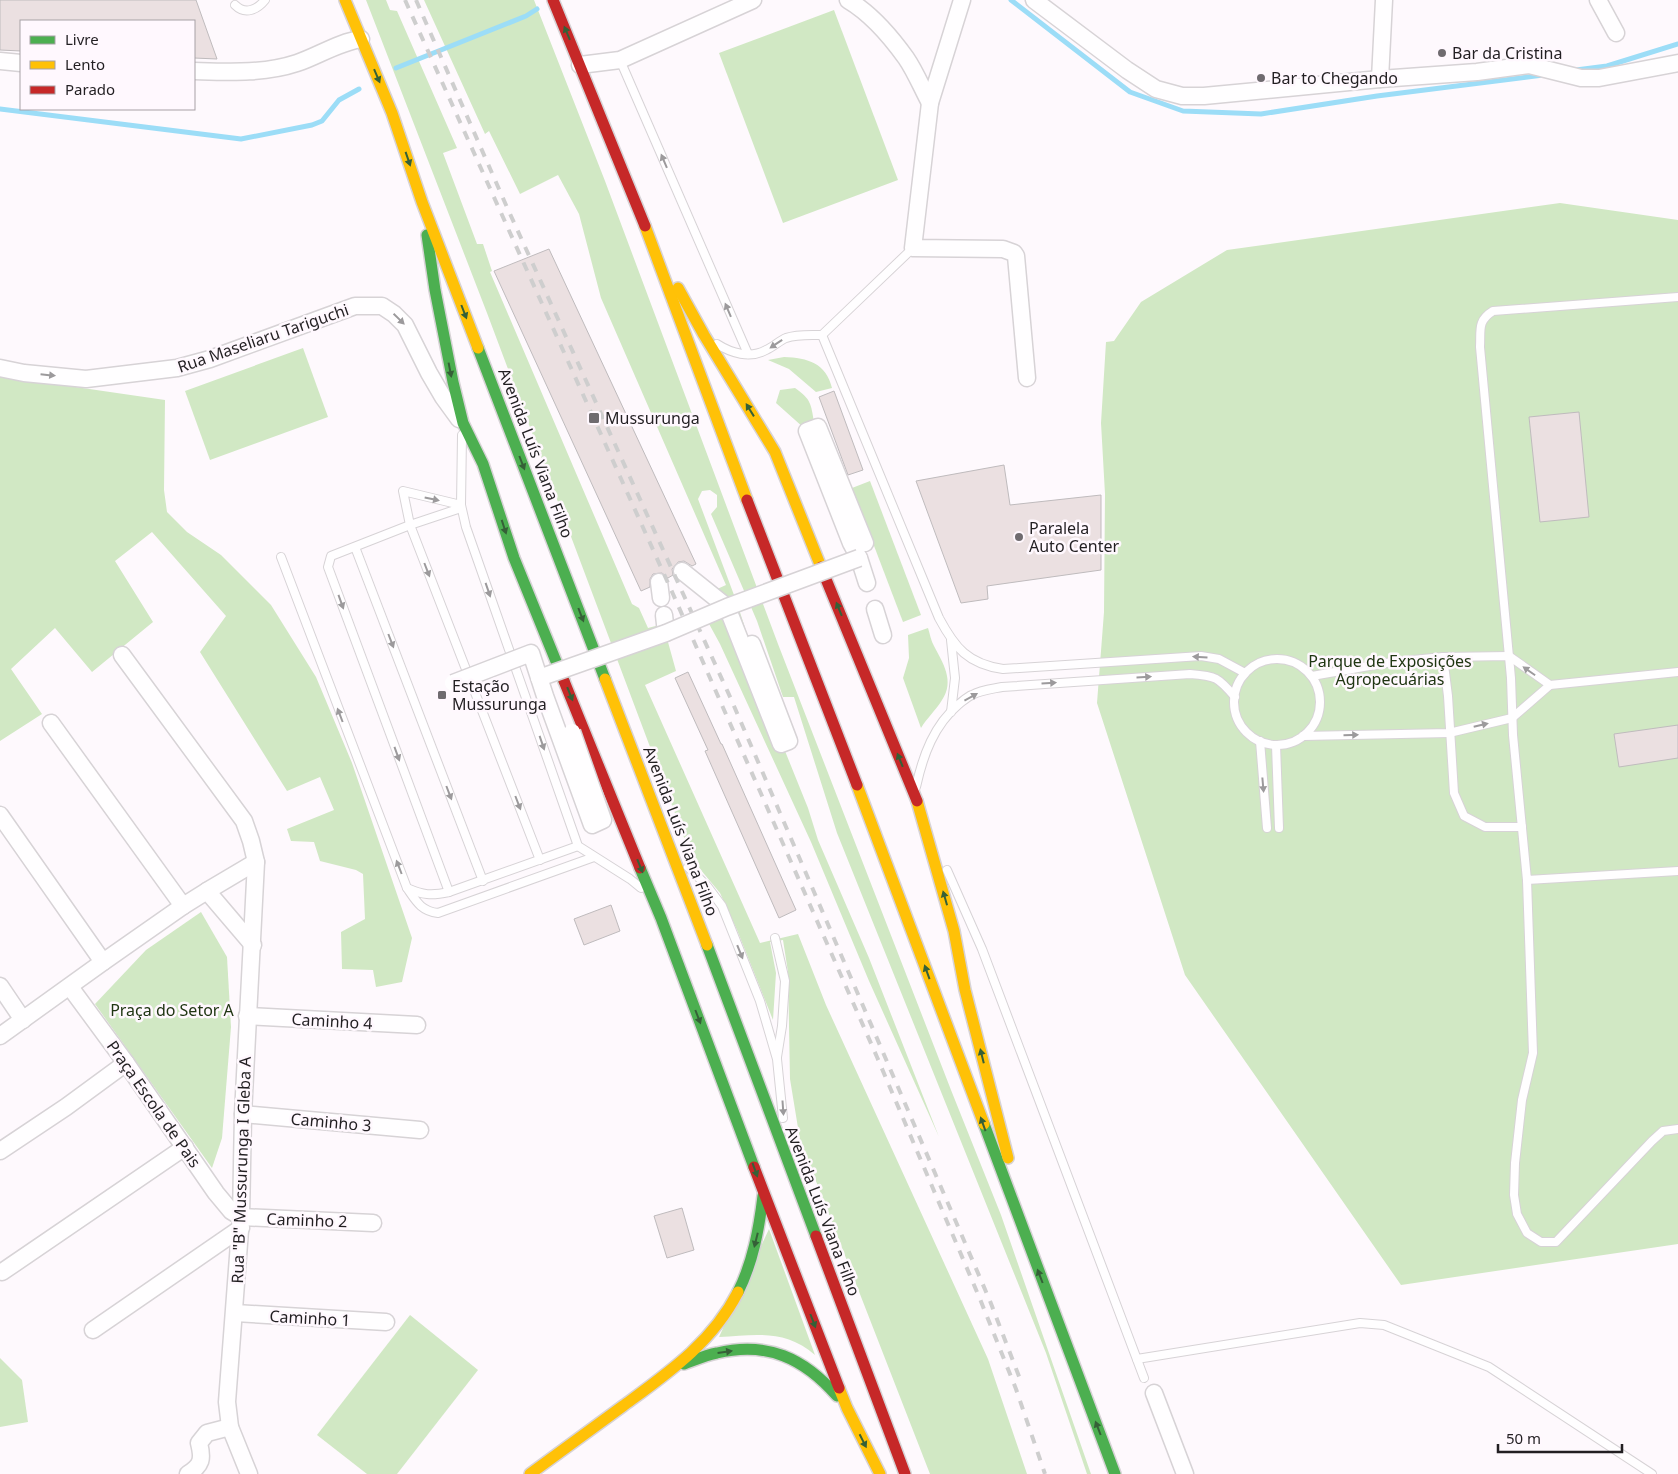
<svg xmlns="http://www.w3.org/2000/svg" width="1678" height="1474" font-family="'Noto Sans',sans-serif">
<rect width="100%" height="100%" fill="#fef9fd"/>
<g fill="#d1e8c4">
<path d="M366 0H386L390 10 397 11 457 148 443 153 477 244H483L492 271 490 272 632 604 639 608 648 628 663 624 676 671 645 685 760 943 798 934 826 1005 988 1359 1027 1474H930L800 1140 790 1079 788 972 783 940 770 942 776 973 773 1020 737 930 720 893 700 869 688 848 487 313Z"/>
<path d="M424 0H534L605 181 778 644 951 1090 1001 1215 1091 1474H1087L1046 1353 837 833 794 697H783L757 621 711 514 717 507V495L710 490 702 491 698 499 737 603 785 751 808 808 818 840 869 958 939 1137 869 981 811 842 720 644 702 611 720 600 715 590 726 585 601 298 579 214 558 175 520 194 489 131 485 134Z"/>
<path d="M834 10 898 180 783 223 719 53Z"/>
<path d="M1560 203 1678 220V1244L1401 1285 1185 975 1097 703 1104 612 1105 494 1101 423 1106 342 1114 341 1141 302 1227 250Z"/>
<path d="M303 348 328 417 210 460 185 391Z"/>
<path d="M784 357C808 358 826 363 832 388L816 392 789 369 768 360Z"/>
<path d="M0 376 165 400 164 490 167 512 187 532 221 555 271 605 316 677 352 763 412 938 402 982 376 987 373 970 342 969 341 932 365 919 363 874 356 870 320 861 314 842 291 841 287 829 334 810 320 777 287 791 200 652 226 616 152 532 115 561 153 622 92 672 55 628 11 669 42 714 0 741Z"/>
<path d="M795 388C811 399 811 404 814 422L804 428 776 403 780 390Z"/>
<path d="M870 481 921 615 903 622 852 488Z"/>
<path d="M928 628C930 634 931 641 934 646 943 663 955 681 942 700 936 710 927 718 921 728L903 678 909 658 908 635Z"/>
<path d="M201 912 227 957 231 1027 222 1138 212 1168 95 1004 146 950Z"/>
<path d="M769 1229 815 1355C785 1329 756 1335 719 1337Z"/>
<path d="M410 1315 478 1370 397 1474H367L317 1435Z"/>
<path d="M0 1358 22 1380 28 1422 0 1427Z"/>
</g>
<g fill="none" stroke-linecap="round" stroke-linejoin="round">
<g stroke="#9cddf7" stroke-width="5">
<path d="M1011 0 1130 92 1183 111 1261 114 1377 96 1543 75"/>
<path d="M396 68 526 16 537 9"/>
<path d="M1576 70 1607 66 1678 44"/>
<path d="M0 109 241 139 312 125 322 121 339 100 359 89"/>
</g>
</g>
<g fill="#ebe0e1" stroke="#bfbbbd">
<path d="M0 0H196L217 59 194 58V21H21V51L0 50Z"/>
<path d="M549 249 696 564 692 566 684 561 678 562 672 569 673 575 668 578 662 573 653 574 650 579V587L641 591 494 271Z"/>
<path d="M834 391 863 470 848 475 819 397Z"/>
<path d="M1579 412 1589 517 1540 522 1529 417Z"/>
<path d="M1004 465 1010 505 1101 495V570L987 586 988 599 961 603 916 481Z"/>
<path d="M688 672 721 744H722L796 910 779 918 705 751 708 750 675 678Z"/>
<path d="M1678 725V758L1619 767 1614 734Z"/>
<path d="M611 905 620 931 584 945 574 919Z"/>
<path d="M682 1208 694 1250 667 1258 654 1216Z"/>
</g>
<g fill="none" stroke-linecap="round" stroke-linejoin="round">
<g stroke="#d7d3d6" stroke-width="10">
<g id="lane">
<path d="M235 5C245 15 257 10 265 0"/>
<path d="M620 60 748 354"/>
<path d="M1678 297 1493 311C1477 321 1481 330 1480 347L1511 678 1513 735 1527 880 1678 871"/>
<path d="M822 335 939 618C955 648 968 664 1003 669L1201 656 1219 659 1245 673"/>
<path d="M717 344C731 353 750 359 766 350 773 347 779 341 786 338 797 334 810 335 822 335L913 248"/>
<path d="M462 435 461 505 466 527 578 846 630 879 641 888"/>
<path d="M461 505 403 491 410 525 540 860"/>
<path d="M355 547 483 881"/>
<path d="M281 557 407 888C423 895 431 896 449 892L578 846"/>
<path d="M1443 657 1448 696 1454 793 1464 816 1485 827H1522"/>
<circle cx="1277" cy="702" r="43"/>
<path d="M1312 676 1392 662 1443 657 1509 656 1550 685"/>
<path d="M951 712 955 678 951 640"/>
<path d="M1303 736 1449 733 1512 718 1550 685 1678 672"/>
<path d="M1260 741 1267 828"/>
<path d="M1276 745 1279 828"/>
<path d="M916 787C923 755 934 725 959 704 963 701 967 697 972 695 981 690 992 689 1002 687L1190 674C1216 676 1218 677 1235 697"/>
<path d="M688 867 707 886 722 906 760 1001 777 1059 783 1118"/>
<path d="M947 870 982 949 1144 1378"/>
<path d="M1527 880 1533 1053 1522 1100 1515 1163 1514 1195 1517 1214 1527 1233 1541 1242H1556L1652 1141 1663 1131 1678 1129"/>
<path d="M407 888C416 901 421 911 438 913L594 857"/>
<path d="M449 892 328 567 331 556 410 525 461 508"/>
<path d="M775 938 785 981 782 1026 777 1057"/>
<path d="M1137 1359 1360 1323 1384 1325 1489 1367 1652 1474"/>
</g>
</g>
<g stroke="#d7d3d6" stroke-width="19">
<g id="street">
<path d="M848 0C870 13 891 37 906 58 915 71 922 88 930 103"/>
<path d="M962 0 930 103 913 248 1003 249 1014 253 1016 256 1027 378"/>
<path d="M1034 0 1127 70 1156 89 1182 96H1204L1380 79 1477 72 1529 65 1581 78H1599L1678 63"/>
<path d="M1598 0 1616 33"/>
<path d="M0 61 21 63"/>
<path d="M580 65 620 60 753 0"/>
<path d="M194 71C228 72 264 74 297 63 318 56 339 42 361 39"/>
<path d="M1380 79 1384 0"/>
<path d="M0 368 24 373 86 379 177 368 210 359 355 306H382L394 314 405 325 429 373 443 397 459 419"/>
<path d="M865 543 818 427 807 431 851 543 859 558 867 583"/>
<path d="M682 571 727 607 781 744 789 741 752 644 747 647 772 709"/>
<path d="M659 582 661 598"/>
<path d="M875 609 883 635"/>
<path d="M664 615 666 633"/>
<path d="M122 655 244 821 251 841 256 862 243 1114 241 1217 227 1402 230 1427 249 1474"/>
<path d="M51 723 183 906"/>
<path d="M0 815 103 962"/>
<path d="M207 891 256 862"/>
<path d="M0 986 23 1020"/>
<path d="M70 987 126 1063 216 1193 231 1211 241 1217 373 1223"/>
<path d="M247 1016 417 1025"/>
<path d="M0 1036 103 962 183 906 207 891 253 945"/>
<path d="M243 1114 420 1130"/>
<path d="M0 1151 66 1107 126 1063"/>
<path d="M2 1272 185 1147"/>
<path d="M235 1313 386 1322"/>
<path d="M93 1330 241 1228"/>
<path d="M1154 1393 1185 1474"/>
<path d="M188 1474C202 1465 203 1459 199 1443L207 1433 230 1427"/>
</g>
</g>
<g stroke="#d7d3d6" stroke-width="14">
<g id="fast">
<path d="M427 235 435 290 453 382 463 423 483 464 514 558 564 681"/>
<path d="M478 348 605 679"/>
<path d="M640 868 661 918 754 1167"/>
<path d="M707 945 816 1236"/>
<path d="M984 1124 1115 1474"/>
<path d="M738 1292C753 1262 759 1229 763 1196"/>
<path d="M684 1364C695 1360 706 1355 717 1353 767 1341 804 1358 837 1396"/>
</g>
</g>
<g stroke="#d7d3d6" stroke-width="14">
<g id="slow">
<path d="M345 0 392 113 422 202 478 348"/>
<path d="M645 226 747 500"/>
<path d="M678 288 704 335 775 452 821 567"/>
<path d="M605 679 707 945"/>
<path d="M857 785 984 1124"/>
<path d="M917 801 954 931 965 990 1008 1158"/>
<path d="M839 1388 847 1408 880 1474"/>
<path d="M530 1474C561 1451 592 1429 623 1406 668 1373 712 1343 738 1292"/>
</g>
</g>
<g stroke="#d7d3d6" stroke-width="14">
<g id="jam">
<path d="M553 0 645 226"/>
<path d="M747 500 857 785"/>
<path d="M821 567 917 801"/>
<path d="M564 681 640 868"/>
<path d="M754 1167 839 1388"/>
<path d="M816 1236 905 1474"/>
</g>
</g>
<use href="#lane" stroke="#fffeff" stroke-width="8"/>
<use href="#street" stroke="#fffeff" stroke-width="16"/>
<use href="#fast" stroke="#4caf50" stroke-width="11"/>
<use href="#slow" stroke="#ffc107" stroke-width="11"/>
<use href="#jam" stroke="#c62828" stroke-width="11"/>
<g stroke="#cecece" stroke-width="4" stroke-dasharray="9 9" stroke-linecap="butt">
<path d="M405 0 673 594 877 1057 980 1299 1016 1389 1045 1474"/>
<path d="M416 0 506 205 731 699 990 1301 1020 1379"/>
</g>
<g stroke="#d7d3d6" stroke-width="19" stroke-linecap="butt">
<g id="street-bridge">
<path d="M539 678 666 633 727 607 859 558"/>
<path d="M453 683 531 653 545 696 592 825 603 820 572 732"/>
</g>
</g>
<use href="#street-bridge" stroke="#fffeff" stroke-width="16"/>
</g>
<defs><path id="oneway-solid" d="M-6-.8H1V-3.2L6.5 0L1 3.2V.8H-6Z" transform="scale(1.25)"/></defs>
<g fill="#356037">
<use href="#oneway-solid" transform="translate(567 33) rotate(-113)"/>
<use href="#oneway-solid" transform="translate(377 76) rotate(67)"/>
<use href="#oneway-solid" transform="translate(408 159) rotate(71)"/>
<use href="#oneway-solid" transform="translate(464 312) rotate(69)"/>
<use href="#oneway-solid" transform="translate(450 370) rotate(79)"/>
<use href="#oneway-solid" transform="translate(750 410) rotate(-122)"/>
<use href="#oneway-solid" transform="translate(522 463) rotate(69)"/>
<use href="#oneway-solid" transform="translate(504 527) rotate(72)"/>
<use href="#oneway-solid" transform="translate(839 609) rotate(-112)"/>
<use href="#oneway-solid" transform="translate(581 615) rotate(69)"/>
<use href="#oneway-solid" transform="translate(570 694) rotate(68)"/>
<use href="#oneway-solid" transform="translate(900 760) rotate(-112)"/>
<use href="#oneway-solid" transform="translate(640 866) rotate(68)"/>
<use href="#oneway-solid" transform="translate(945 898) rotate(-106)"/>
<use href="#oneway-solid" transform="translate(927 972) rotate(-110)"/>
<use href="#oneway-solid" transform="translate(698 1017) rotate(69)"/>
<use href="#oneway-solid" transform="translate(982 1056) rotate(-104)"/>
<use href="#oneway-solid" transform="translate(983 1124) rotate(-110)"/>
<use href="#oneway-solid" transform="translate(755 1170) rotate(70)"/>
<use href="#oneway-solid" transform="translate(756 1240) rotate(104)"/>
<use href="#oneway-solid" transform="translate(1040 1276) rotate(-111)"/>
<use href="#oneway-solid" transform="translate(813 1321) rotate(69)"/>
<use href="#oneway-solid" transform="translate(725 1352) rotate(-8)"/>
<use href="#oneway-solid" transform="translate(1098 1428) rotate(-111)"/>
<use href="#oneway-solid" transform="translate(863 1441) rotate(63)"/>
</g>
<g fill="#9c9a9c">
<use href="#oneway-solid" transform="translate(664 161) rotate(-113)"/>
<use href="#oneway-solid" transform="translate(728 310) rotate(-113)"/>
<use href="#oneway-solid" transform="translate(399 319) rotate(44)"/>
<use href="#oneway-solid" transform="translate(776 344) rotate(146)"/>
<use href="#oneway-solid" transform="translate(48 375) rotate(6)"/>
<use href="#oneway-solid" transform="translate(432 499) rotate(12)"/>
<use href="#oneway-solid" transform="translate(427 570) rotate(69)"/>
<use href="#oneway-solid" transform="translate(488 590) rotate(71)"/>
<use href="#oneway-solid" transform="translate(341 602) rotate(70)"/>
<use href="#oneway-solid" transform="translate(391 641) rotate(69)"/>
<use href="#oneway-solid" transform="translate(1200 657) rotate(-177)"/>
<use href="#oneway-solid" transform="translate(1529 671) rotate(-145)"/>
<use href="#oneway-solid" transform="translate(1144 677) rotate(-3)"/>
<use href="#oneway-solid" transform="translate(1049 683) rotate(-4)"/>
<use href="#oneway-solid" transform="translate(971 697) rotate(-29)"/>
<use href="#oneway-solid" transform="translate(340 715) rotate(-111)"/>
<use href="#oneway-solid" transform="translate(1481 725) rotate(-13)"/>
<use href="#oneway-solid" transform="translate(1351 735) rotate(-2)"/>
<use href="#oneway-solid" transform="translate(542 743) rotate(71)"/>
<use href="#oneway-solid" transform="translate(397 754) rotate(70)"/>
<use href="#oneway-solid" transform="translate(1263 785) rotate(85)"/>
<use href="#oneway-solid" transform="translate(449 793) rotate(69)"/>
<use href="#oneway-solid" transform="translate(518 803) rotate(69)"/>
<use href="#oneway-solid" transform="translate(399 867) rotate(-111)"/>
<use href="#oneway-solid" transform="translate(740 952) rotate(68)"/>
<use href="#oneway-solid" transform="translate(783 1108) rotate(86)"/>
</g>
<g fill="#6f6b6f" stroke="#fff8fe" stroke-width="2">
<circle cx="1442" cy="53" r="5"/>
<circle cx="1261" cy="78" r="5"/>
<rect x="588" y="412" width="12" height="12" rx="2.5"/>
<circle cx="1019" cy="537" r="5"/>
<rect x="437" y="690" width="10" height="10" rx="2.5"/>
</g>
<g text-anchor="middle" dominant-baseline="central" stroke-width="5" stroke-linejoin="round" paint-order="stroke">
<g font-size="16" fill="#221f22" stroke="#fff8fe" text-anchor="start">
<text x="1452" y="53">Bar da Cristina</text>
<text x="1271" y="78">Bar to Chegando</text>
<text x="605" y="418">Mussurunga</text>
<text x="1029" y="528">Paralela<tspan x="1029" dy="18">Auto Center</tspan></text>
<text x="452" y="686">Estação<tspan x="452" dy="18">Mussurunga</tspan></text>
</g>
<g font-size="16" fill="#221f22" stroke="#fff8fe">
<text transform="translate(263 338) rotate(-19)">Rua Maseliaru Tariguchi</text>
<text transform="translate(536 453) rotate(69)">Avenida Luís Viana Filho</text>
<text transform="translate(681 831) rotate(69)">Avenida Luís Viana Filho</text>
<text transform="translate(332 1021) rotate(3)">Caminho 4</text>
<text transform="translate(154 1104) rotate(55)">Praça Escola de Pais</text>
<text transform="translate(331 1122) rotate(5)">Caminho 3</text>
<text transform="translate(241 1170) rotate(-88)">Rua "B" Mussurunga I Gleba A</text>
<text transform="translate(823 1211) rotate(69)">Avenida Luís Viana Filho</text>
<text transform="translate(307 1220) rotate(2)">Caminho 2</text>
<text transform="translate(310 1318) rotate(3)">Caminho 1</text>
</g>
<g font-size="16" fill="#203613" stroke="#fff8fe">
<text x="1390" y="661">Parque de Exposições<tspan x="1390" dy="18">Agropecuárias</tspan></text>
<text x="172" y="1010">Praça do Setor A</text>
</g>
</g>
<rect x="20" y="20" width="175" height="90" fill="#fff8fe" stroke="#a7a1a6"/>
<rect x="30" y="36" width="25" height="8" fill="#4caf50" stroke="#a7a1a6"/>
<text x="65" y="45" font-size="15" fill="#221f22">Livre</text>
<rect x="30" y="61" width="25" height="8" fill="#ffc107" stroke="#a7a1a6"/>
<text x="65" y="70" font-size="15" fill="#221f22">Lento</text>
<rect x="30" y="86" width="25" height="8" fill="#c62828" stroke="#a7a1a6"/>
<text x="65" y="95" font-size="15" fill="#221f22">Parado</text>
<path d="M1498 1444v8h124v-8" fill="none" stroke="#221f22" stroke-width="2.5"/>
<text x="1506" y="1444" font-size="15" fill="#221f22" stroke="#fff8fe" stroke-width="4" paint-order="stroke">50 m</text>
</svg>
